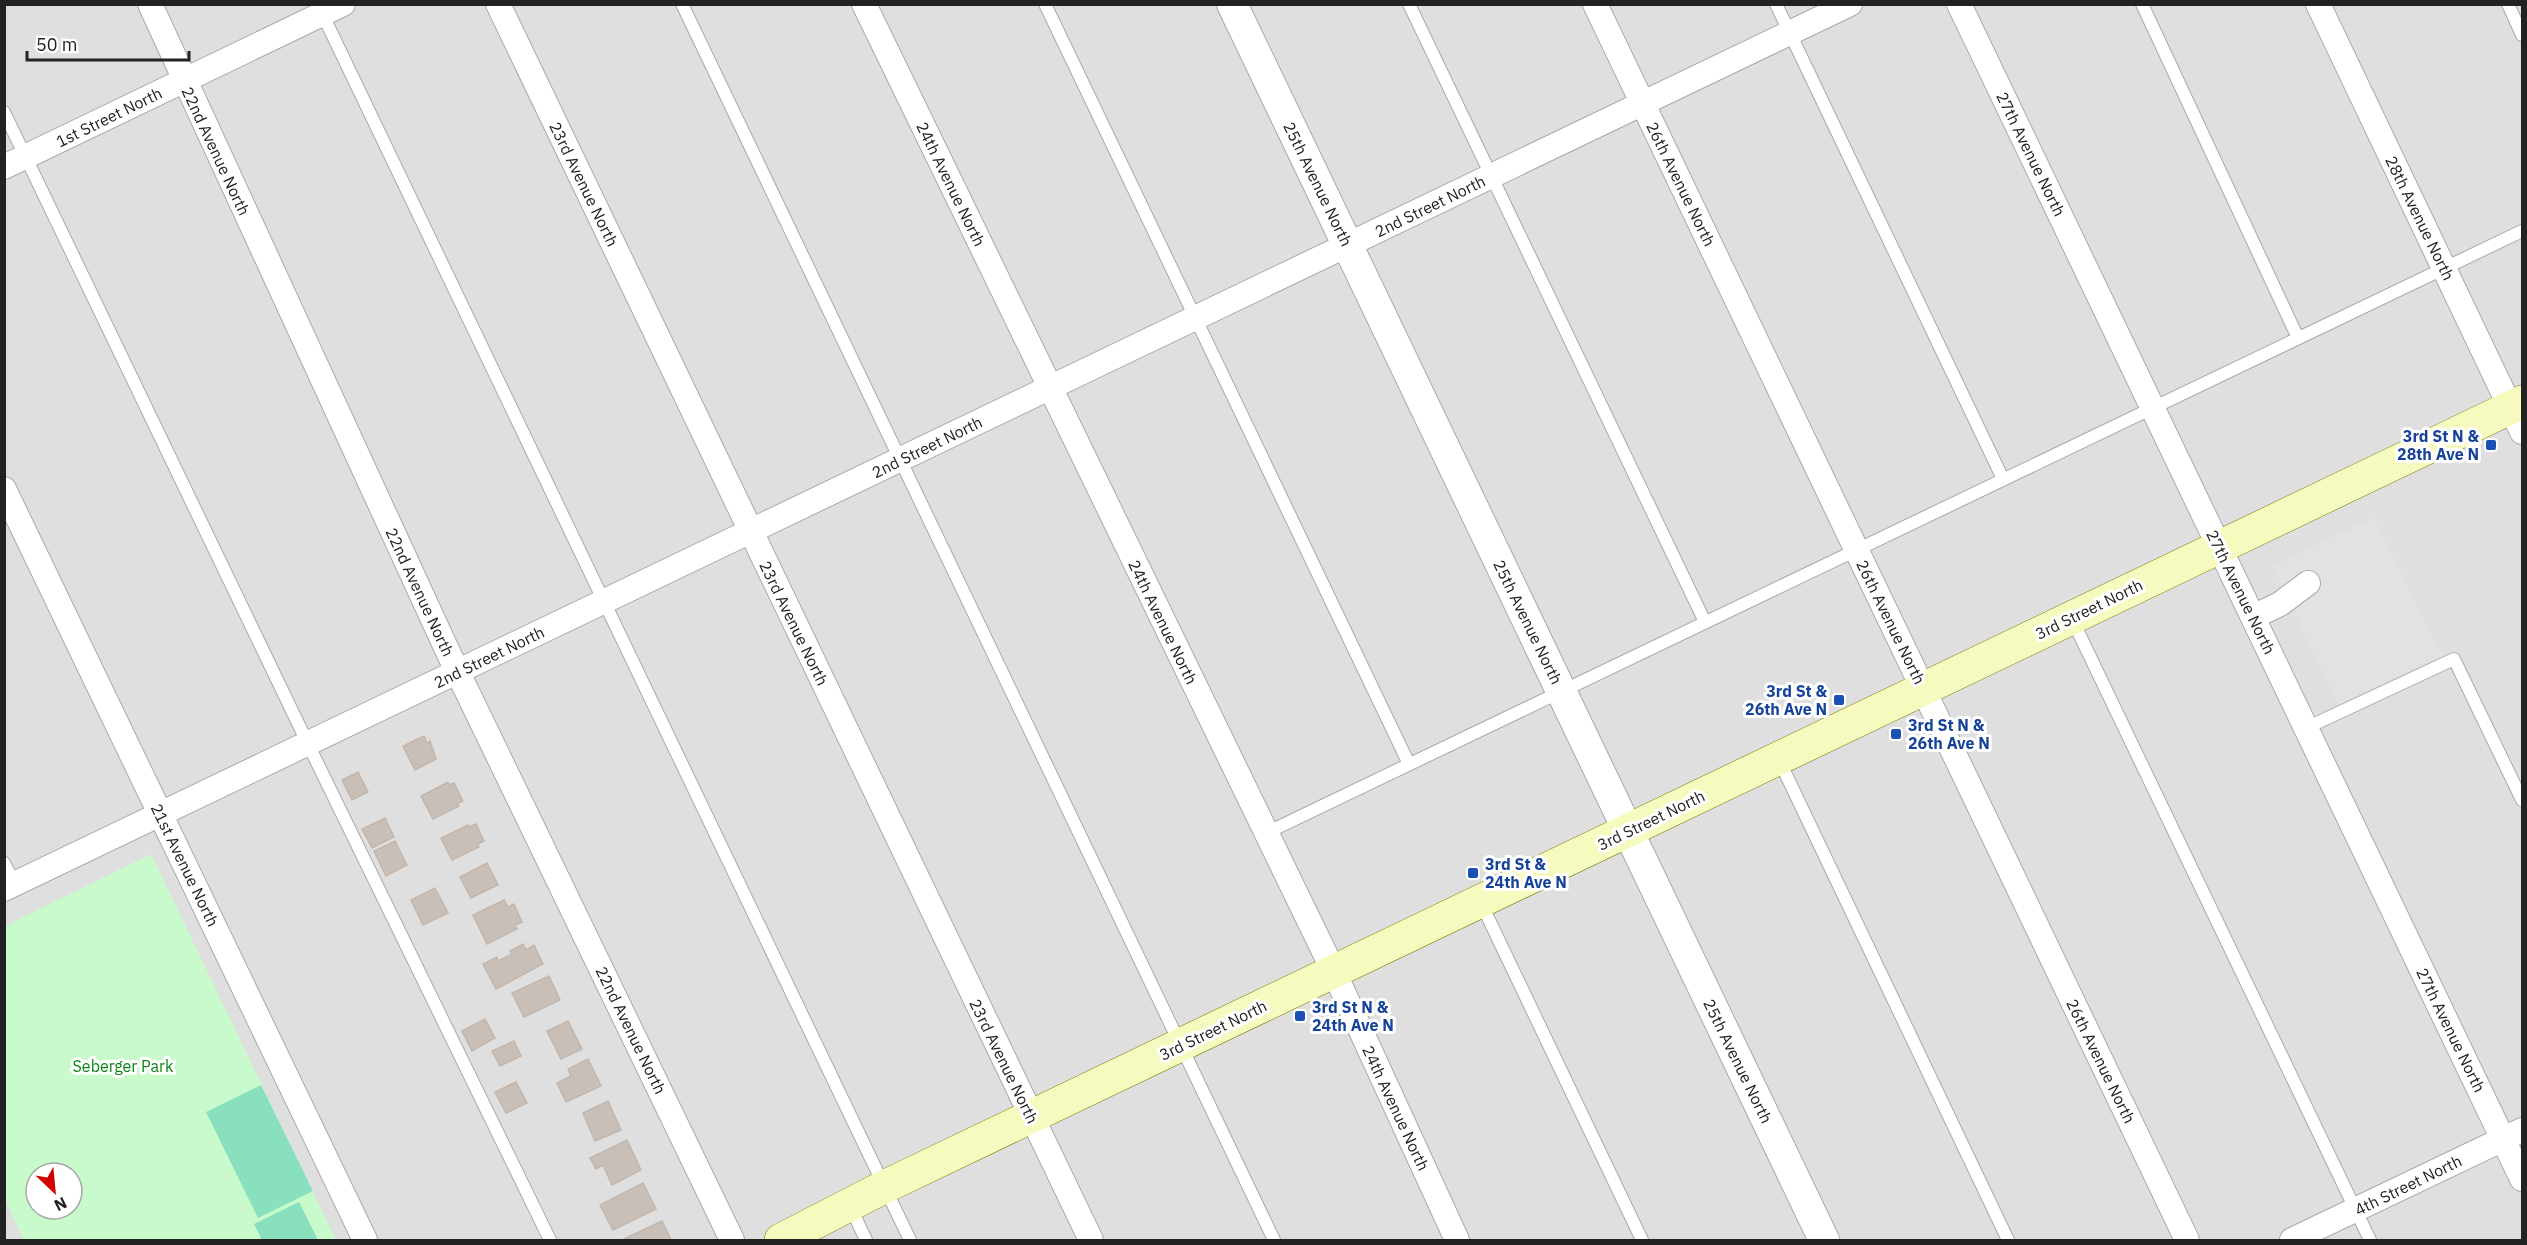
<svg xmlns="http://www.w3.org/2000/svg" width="2527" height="1245" font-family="'IBM Plex Sans',sans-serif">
<rect width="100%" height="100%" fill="#f2efe9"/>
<path fill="#e0dfdf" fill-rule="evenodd" d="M5 5H2522V1240H5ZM36 1173H72V1209H36Z"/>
<path fill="#c8facc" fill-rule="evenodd" d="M151 854 336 1240H24L5 1200V926ZM36 1173H72V1209H36Z"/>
<g fill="#88e0be">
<path d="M261 1085 313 1191 258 1218 206 1112Z"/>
<path d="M299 1202 318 1240H262L254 1224Z"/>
</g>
<path fill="#e2e2e2" d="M2374 517 2442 655 2339 705 2272 567Z"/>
<g fill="#c7bfb8" stroke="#c4b6ab" stroke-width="1.5">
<path d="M424 736 427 743 430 741 436 759 415 770 403 746Z"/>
<path d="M358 772 368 792 352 800 342 780Z"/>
<path d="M448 782 449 785 454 783 463 801 457 804 459 806 433 819 421 796Z"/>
<path d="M385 818 394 837 372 848 362 829Z"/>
<path d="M476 824 484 841 477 844 479 847 452 860 441 838 468 825 469 827Z"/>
<path d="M395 841 407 865 386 876 374 851Z"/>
<path d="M487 863 498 885 471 898 460 877Z"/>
<path d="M435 888 448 913 423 925 411 900Z"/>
<path d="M504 900 508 907 514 904 522 922 515 925 517 929 487 944 473 915Z"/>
<path d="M523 944 526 950 534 945 543 964 496 989 483 964 497 957 498 961 512 954 510 951Z"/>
<path d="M549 976 560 1000 524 1017 512 993Z"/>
<path d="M485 1019 495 1038 472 1051 462 1031Z"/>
<path d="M568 1021 582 1049 561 1059 547 1031Z"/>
<path d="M514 1041 521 1056 500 1066 492 1051Z"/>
<path d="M588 1059 601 1086 566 1102 557 1083 571 1076 568 1069Z"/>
<path d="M516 1082 527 1103 506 1113 495 1092Z"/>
<path d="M608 1101 621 1130 595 1141 583 1113Z"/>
<path d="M627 1140 641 1170 612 1185 603 1165 596 1169 590 1158Z"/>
<path d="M643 1183 656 1209 613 1230 600 1205Z"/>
<path d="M662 1221 671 1240H622Z"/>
</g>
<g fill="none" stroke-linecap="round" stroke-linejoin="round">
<g stroke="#a9a9a9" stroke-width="14">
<g id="service">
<path d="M682 4 1274 1240"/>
<path d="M1045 4 1409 764"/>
<path d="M1409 4 1705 622"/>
<path d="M1776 4 2003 479"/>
<path d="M2142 4 2298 338"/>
<path d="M2508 4 2522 35"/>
<path d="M321 11 910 1240"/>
<path d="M4 112 308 744 550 1240"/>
<path d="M2072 619 2370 1240"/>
<path d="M2306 728 2454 659 2522 800"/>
<path d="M1779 760 2008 1240"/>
<path d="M1266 833 2522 231"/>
<path d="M4 863 15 884"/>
<path d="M1481 903 1642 1240"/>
<path d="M850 1206 866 1240"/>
</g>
</g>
<g stroke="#a9a9a9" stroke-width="26">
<g id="minor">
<path d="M150 4 448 652 732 1240"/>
<path d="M498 4 1091 1240"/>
<path d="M864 4 1334 972 1457 1240"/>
<path d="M1595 4 2187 1240"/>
<path d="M1959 4 2522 1179"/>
<path d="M2318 4 2522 432"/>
<path d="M4 167 343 4"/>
<path d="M4 489 365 1240"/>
<path d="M2253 617 2280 604 2308 583"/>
<path d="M4 889 1850 4"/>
<path d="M2292 1240 2522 1130"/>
</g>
</g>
<g stroke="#a9a9a9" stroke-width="32">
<path id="tertiary" d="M1232 4 1824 1240"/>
</g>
<g stroke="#707d05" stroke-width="34">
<path id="secondary" d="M781 1240 884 1187 2522 402"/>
</g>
<use href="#service" stroke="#fff" stroke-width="12"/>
<use href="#minor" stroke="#fff" stroke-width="24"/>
<use href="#tertiary" stroke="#fff" stroke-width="30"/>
<use href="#secondary" stroke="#f7fabf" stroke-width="33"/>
</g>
<g fill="#1a4fb4" stroke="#fff" stroke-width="2">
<rect x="2485" y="439" width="12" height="12" rx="3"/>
<rect x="1833" y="694" width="12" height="12" rx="3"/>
<rect x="1890" y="728" width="12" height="12" rx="3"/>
<rect x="1467" y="867" width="12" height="12" rx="3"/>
<rect x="1294" y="1010" width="12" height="12" rx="3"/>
</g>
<g text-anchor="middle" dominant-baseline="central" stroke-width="6" stroke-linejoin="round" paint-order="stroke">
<g font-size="16" fill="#222" stroke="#fff">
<text transform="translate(109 117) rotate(-26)">1st Street North</text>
<text transform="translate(216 151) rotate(65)">22nd Avenue North</text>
<text transform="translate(2031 154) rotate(64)">27th Avenue North</text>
<text transform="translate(584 184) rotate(64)">23rd Avenue North</text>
<text transform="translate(951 184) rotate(64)">24th Avenue North</text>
<text transform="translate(1318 184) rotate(64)">25th Avenue North</text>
<text transform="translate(1681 184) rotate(64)">26th Avenue North</text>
<text transform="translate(1430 206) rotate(-26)">2nd Street North</text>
<text transform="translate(2420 218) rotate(64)">28th Avenue North</text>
<text transform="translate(927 447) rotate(-26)">2nd Street North</text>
<text transform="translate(420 592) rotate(65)">22nd Avenue North</text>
<text transform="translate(2241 592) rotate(64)">27th Avenue North</text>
<text transform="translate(2089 609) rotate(-26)">3rd Street North</text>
<text transform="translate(1163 622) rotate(64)">24th Avenue North</text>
<text transform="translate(1528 622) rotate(64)">25th Avenue North</text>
<text transform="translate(1891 622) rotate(64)">26th Avenue North</text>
<text transform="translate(794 623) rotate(64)">23rd Avenue North</text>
<text transform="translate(489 657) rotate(-26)">2nd Street North</text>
<text transform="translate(1651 820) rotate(-26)">3rd Street North</text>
<text transform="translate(185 865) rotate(64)">21st Avenue North</text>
<text transform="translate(631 1030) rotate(64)">22nd Avenue North</text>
<text transform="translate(1213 1030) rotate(-26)">3rd Street North</text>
<text transform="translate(2451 1030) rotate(64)">27th Avenue North</text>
<text transform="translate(1004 1061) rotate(64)">23rd Avenue North</text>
<text transform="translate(1738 1061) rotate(64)">25th Avenue North</text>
<text transform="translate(2101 1061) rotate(64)">26th Avenue North</text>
<text transform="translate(1396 1108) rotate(65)">24th Avenue North</text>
<text transform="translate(2408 1185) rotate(-26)">4th Street North</text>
</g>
<g font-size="16" font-weight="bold" fill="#164399" stroke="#fff" text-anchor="start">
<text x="2479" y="436" text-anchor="end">3rd St N &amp;<tspan x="2479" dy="18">28th Ave N</tspan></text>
<text x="1827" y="691" text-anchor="end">3rd St &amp;<tspan x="1827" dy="18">26th Ave N</tspan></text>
<text x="1908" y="725">3rd St N &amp;<tspan x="1908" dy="18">26th Ave N</tspan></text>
<text x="1485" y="864">3rd St &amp;<tspan x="1485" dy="18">24th Ave N</tspan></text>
<text x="1312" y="1007">3rd St N &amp;<tspan x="1312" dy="18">24th Ave N</tspan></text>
</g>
<g font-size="16" fill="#0c8416" stroke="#fff">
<text x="123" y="1066">Seberger Park</text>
</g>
</g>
<rect width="2527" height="1245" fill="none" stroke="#222222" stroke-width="12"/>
<g transform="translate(54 1191) rotate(154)"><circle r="28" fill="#ffffff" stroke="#a7a7a7" stroke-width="1.5"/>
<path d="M0-4.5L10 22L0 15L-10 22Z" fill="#d40000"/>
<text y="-9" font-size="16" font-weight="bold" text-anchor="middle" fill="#222222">N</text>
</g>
<path d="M27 51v9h162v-9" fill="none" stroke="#222222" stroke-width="3"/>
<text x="36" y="51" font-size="18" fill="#222222" stroke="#ffffff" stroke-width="4.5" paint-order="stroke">50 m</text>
</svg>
